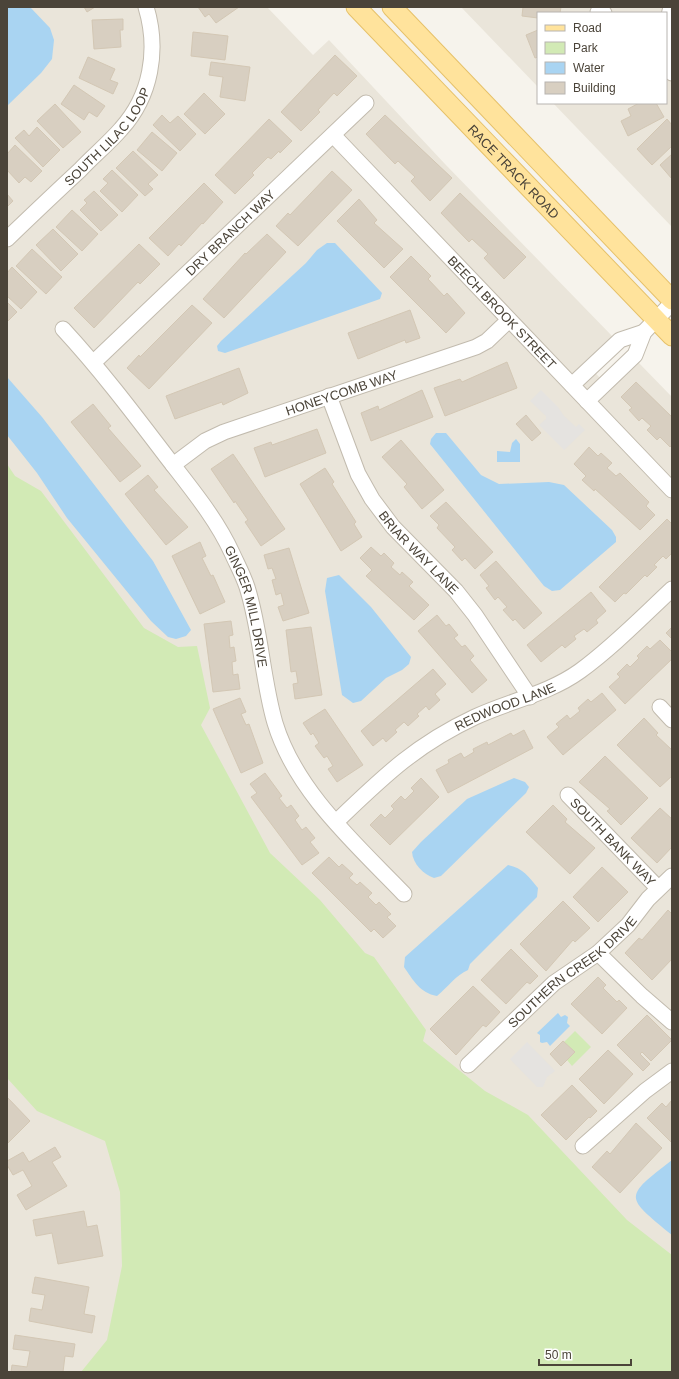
<svg xmlns="http://www.w3.org/2000/svg" width="679" height="1379" font-family="Helvetica,sans-serif">
<rect width="100%" height="100%" fill="#f6f3ec"/>
<g fill="#eae5da">
<path d="M7 7H267L313 55 329 40 445 164 613 337 586 363 601 379 638 362 672 397V1372H7Z"/>
<path d="M461 7H672V227L553 103H666V13H538V87Z"/>
</g>
<g fill="#d2eab5">
<path d="M7 464 15 476 41 491 144 628 178 647 197 646 210 708 201 725 270 853 320 900 365 953 374 957 426 1030 423 1041 485 1091 528 1115 627 1220 672 1255V1372H81L107 1340 122 1266 120 1192 105 1141 37 1111 7 1078Z"/>
<path d="M575 1031 591 1047 572 1066 567 1060 575 1052 564 1042Z"/>
</g>
<g fill="#e5e3e0">
<path d="M541 390 558 407 564 416 576 427 579 424 585 430 564 450 539 425 546 419V416L530 401Z"/>
<path d="M527 1042 555 1071 547 1077 543 1087H537L510 1059Z"/>
</g>
<g fill="#a9d4f2">
<path d="M7 7H30L50 28 54 40 52 59 41 73 7 106Z"/>
<path d="M327 243H335L382 293 380 299 225 353 218 351 217 346 221 341 306 263 317 250Z"/>
<path d="M7 377 42 417 153 561 191 630 186 636 176 639 168 637 151 621 67 518 37 473 7 435Z"/>
<path d="M436 433H446L481 475 499 484 549 482 564 485 612 530 616 537V542L560 590 552 591 544 586 430 444 431 439Z"/>
<path d="M516 439 520 444V462H497V451L510 452 512 443Z"/>
<path d="M339 575 371 607 411 657 409 664 402 670 386 678 361 701 353 703 342 695 325 591 327 578Z"/>
<path d="M514 778 525 782 529 787 526 793 441 876 434 878C423 874 413 864 412 852L421 842 467 799Z"/>
<path d="M508 865C523 868 529 877 538 888L537 897 470 964 468 970C456 975 448 987 437 996 420 993 413 980 404 967L405 957Z"/>
<path d="M558 1013 561 1017 565 1015 568 1017 567 1023 570 1026 550 1046 547 1042 542 1043 540 1042V1035L537 1033Z"/>
<path d="M672 1160V1235C625 1196 623 1198 672 1160Z"/>
</g>
<g fill="#d8cfc1" stroke="#d3c7b4">
<path d="M84 7H95L87 12Z"/>
<path d="M198 7H239L216 23 209 14 205 17Z"/>
<path d="M523 7H561L560 13H538V18L522 16Z"/>
<path d="M123 19V30H120L121 47 94 49 92 20Z"/>
<path d="M538 30V57L535 58 526 35Z"/>
<path d="M193 32 228 36 225 60 191 56Z"/>
<path d="M335 55 357 76 337 96 334 93 318 110 320 112 301 131 281 112Z"/>
<path d="M88 57 115 69 110 80 118 83 113 94 79 78Z"/>
<path d="M211 62 250 67 245 101 220 97 223 77 209 75Z"/>
<path d="M74 85 105 106 97 117 89 112 84 120 61 104Z"/>
<path d="M204 93 225 114 205 134 184 114Z"/>
<path d="M639 103H656L664 117 628 136 621 121 631 116 628 109Z"/>
<path d="M55 104 81 132 63 148 37 121Z"/>
<path d="M162 115 170 123 178 116 196 134 180 151 153 125Z"/>
<path d="M385 115 452 178 430 201 411 181 415 177 398 161 395 164 366 134Z"/>
<path d="M269 119 292 141 280 153 279 151 271 159 268 157 252 173 254 175 235 194 215 175Z"/>
<path d="M667 119 672 125V146L652 165 637 149Z"/>
<path d="M37 127 60 150 43 167 15 138 24 130 29 136Z"/>
<path d="M152 132 177 153 162 171 137 150Z"/>
<path d="M15 145 42 171 31 182 25 177 19 183 7 170V154Z"/>
<path d="M133 151 158 175 148 184 153 189 145 196 116 168Z"/>
<path d="M672 154V179L660 165Z"/>
<path d="M112 170 138 195 122 212 100 191 108 183 103 179Z"/>
<path d="M332 171 352 190 298 246 276 226 288 213 290 215Z"/>
<path d="M204 183 223 202 203 224 202 223 181 246 179 244 168 256 149 238Z"/>
<path d="M94 191 118 215 101 231 80 210 87 203 84 200Z"/>
<path d="M460 193 526 257 504 279 484 258 488 254 472 239 469 242 441 213Z"/>
<path d="M7 194 13 201 7 207Z"/>
<path d="M359 199 377 220 374 223 403 249 384 268 337 221Z"/>
<path d="M72 210 98 234 82 251 56 227Z"/>
<path d="M53 229 78 254 61 271 36 245Z"/>
<path d="M267 234 286 252 224 318 203 299 245 253 246 254Z"/>
<path d="M139 244 160 264 140 284 138 282 94 328 74 308Z"/>
<path d="M32 249 62 277 46 294 16 266Z"/>
<path d="M411 256 431 276 428 279 444 296 447 293 465 313 446 333 390 277Z"/>
<path d="M12 267 37 292 21 309 7 296V273Z"/>
<path d="M7 302 17 312 7 322Z"/>
<path d="M192 305 212 323 149 389 127 368 139 355 140 357Z"/>
<path d="M410 310 420 338 406 343 405 340 358 359 348 333Z"/>
<path d="M507 362 517 388 445 416 434 388 460 379 462 382Z"/>
<path d="M239 368 248 393 223 405 222 402 175 419 166 396Z"/>
<path d="M636 382 672 417V445L670 447 660 437 657 440 647 430 651 426 642 418 639 421 629 410 632 408 621 397Z"/>
<path d="M422 390 433 417 371 441 361 413 378 406 379 410Z"/>
<path d="M93 404 111 426 108 428 141 466 120 482 71 422Z"/>
<path d="M526 415 541 433 532 441 516 424Z"/>
<path d="M317 429 326 453 265 477 254 448 271 442 272 445Z"/>
<path d="M401 440 444 490 422 509 404 487 407 484 382 457Z"/>
<path d="M589 447 598 456 601 453 612 463 607 468 616 476 620 473 649 502 646 506 655 515 640 530 595 489 594 491 582 480 586 476 574 464Z"/>
<path d="M233 454 285 529 261 546 245 522 248 520 235 501 234 503 211 469Z"/>
<path d="M325 468 334 482 332 484 356 522 354 524 362 537 341 551 300 484Z"/>
<path d="M148 475 158 487 154 490 188 527 166 545 125 494Z"/>
<path d="M446 502 493 552 475 569 465 558 462 561 452 550 455 547 437 528 439 525 430 516Z"/>
<path d="M667 519 672 524V553L666 559 663 556 654 565 657 567 647 577 645 575 626 594 624 593 615 602 599 587Z"/>
<path d="M200 542 206 556 202 558 211 576 213 575 225 602 200 614 172 556Z"/>
<path d="M371 547 381 556 384 553 394 563 391 567 400 575 402 572 413 582 409 586 429 605 414 620 366 576 372 570 360 558Z"/>
<path d="M289 548 309 613 283 621 278 607 284 605 281 593 276 595 272 580 276 579 272 568 268 569 264 555Z"/>
<path d="M496 561 542 613 524 629 515 619 513 621 503 610 507 607 498 597 495 600 486 588 489 586 480 575Z"/>
<path d="M591 592 606 611 596 620 598 623 587 632 584 629 574 636 576 639 565 648 562 645 541 662 527 645Z"/>
<path d="M437 615 446 626 449 624 458 635 454 638 462 647 465 645 474 656 470 660 487 680 472 693 418 631Z"/>
<path d="M231 621 233 635 229 636 230 648 234 647 236 661 232 662 233 675 238 674 240 689 213 692 204 624Z"/>
<path d="M311 627 322 695 295 699 293 684 298 683 296 671 291 672 286 630Z"/>
<path d="M672 627V639L666 633Z"/>
<path d="M660 640 672 652V659L625 704 609 687 620 677 617 674 627 664 630 667 639 658 637 656 647 646 650 649Z"/>
<path d="M433 669 446 684 435 694 440 700 429 710 426 706 417 714 419 716 408 726 404 722 395 730 397 732 386 742 383 738 373 746 361 731Z"/>
<path d="M602 693 616 710 563 755 547 737 559 727 556 724 567 715 570 719 580 711 578 708 588 699 591 702Z"/>
<path d="M240 698 246 712 241 714 246 725 249 724 263 763 241 773 213 709Z"/>
<path d="M325 709 363 765 337 782 328 769 333 766 327 756 324 758 315 746 319 743 313 733 311 735 303 723Z"/>
<path d="M644 718 658 733 656 735 671 749 672 748V776L660 787 617 745Z"/>
<path d="M524 730 533 748 448 793 436 770 449 763 448 760 461 753 464 758 474 752 473 749 487 742 488 745 511 733 513 736Z"/>
<path d="M605 756 648 798 621 825 607 811 610 809 579 782Z"/>
<path d="M265 773 282 796 279 798 287 808 291 805 299 816 295 820 302 830 306 827 315 838 310 842 319 853 302 865 251 797 257 793 250 784Z"/>
<path d="M421 778 439 797 390 845 370 825 381 814 385 818 394 809 391 806 401 796 405 800 414 791 411 788Z"/>
<path d="M553 805 567 819 565 822 595 848 570 874 526 832Z"/>
<path d="M660 808 672 819V847L657 863 631 838Z"/>
<path d="M329 857 339 867 342 864 353 874 349 878 357 885 360 882 372 893 368 897 376 905 379 902 391 914 387 917 396 926 383 938 374 929 371 932 312 873Z"/>
<path d="M602 867 628 892 598 922 573 897Z"/>
<path d="M563 901 590 928 575 942 573 940 546 971 520 944Z"/>
<path d="M668 910 672 914V959L652 980 625 953 639 938 642 940Z"/>
<path d="M511 949 538 976 530 984 527 982 506 1004 481 980Z"/>
<path d="M598 977 606 985 603 988 617 1002 619 1000 627 1008 602 1034 571 1004Z"/>
<path d="M473 986 500 1012 486 1027 483 1025 456 1055 430 1029Z"/>
<path d="M647 1015 672 1040 651 1061 642 1052 640 1054 650 1064 643 1071 617 1045Z"/>
<path d="M563 1041 575 1052 561 1066 550 1054Z"/>
<path d="M608 1050 633 1074 604 1104 579 1079Z"/>
<path d="M572 1085 597 1111 590 1118 589 1117 566 1140 541 1115Z"/>
<path d="M7 1097 30 1121 7 1144Z"/>
<path d="M672 1100V1143L647 1118 662 1103 666 1107Z"/>
<path d="M636 1123 662 1148 620 1193 592 1167 607 1151 610 1154Z"/>
<path d="M55 1147 61 1157 52 1162 67 1186 26 1210 17 1195 32 1186 23 1170 13 1175 7 1165V1161L23 1152 29 1162Z"/>
<path d="M84 1211 87 1227 97 1225 103 1256 58 1264 52 1233 36 1236 33 1220Z"/>
<path d="M35 1277 89 1287 84 1314 95 1316 92 1333 29 1321 31 1308 42 1310 45 1295 32 1293Z"/>
<path d="M15 1335 75 1344 73 1357 65 1356 63 1372H11L12 1365 27 1367 30 1351 13 1349Z"/>
</g>
<g fill="none" stroke-linecap="round" stroke-linejoin="round">
<g stroke="#c2bbae" stroke-width="17">
<g id="minor">
<path d="M671 7C665 29 666 51 672 73"/>
<path d="M598 12 604 13"/>
<path id="s1" d="M333 135 672 490"/>
<path id="s2" d="M7 239C31 216 55 193 80 170 93 156 108 144 121 129 151 96 159 50 146 7"/>
<path id="s3" d="M63 329C99 368 131 410 163 452 188 485 215 516 232 553 237 564 243 575 247 587 261 631 262 678 275 723 296 792 356 844 404 894"/>
<path id="s4" d="M94 362 366 103"/>
<path d="M572 385 620 340 644 332"/>
<path id="s5" d="M329 396 358 474 372 499 393 527 456 591 475 615 530 697"/>
<path d="M587 401 635 355 644 332 672 303"/>
<path id="s6" d="M173 465 205 441 224 432 476 347 487 341 509 320"/>
<path d="M660 707 672 720"/>
<path id="s7" d="M568 795 658 888"/>
<path id="s8" d="M336 822C382 778 415 745 475 717 509 701 548 694 580 671 613 647 642 617 672 589"/>
<path d="M598 953 642 996 672 1022"/>
<path id="s9" d="M468 1065 554 983 598 953 628 925 648 899 672 876"/>
<path d="M583 1146 645 1091 672 1071"/>
</g>
</g>
<g stroke="#e6c16a" stroke-width="21">
<g id="major">
<path id="s10" d="M356 7 672 336"/>
<path d="M392 7 672 300"/>
</g>
</g>
<use href="#minor" stroke="#fff" stroke-width="15"/>
<use href="#major" stroke="#ffe39c" stroke-width="19"/>
</g>
<g text-anchor="middle" dominant-baseline="central" stroke-width="3" stroke-linejoin="round" paint-order="stroke">
<g font-size="13" fill="#4b4439" stroke="#fff">
<text stroke="none"><textPath href="#s2" startOffset="144">SOUTH LILAC LOOP</textPath></text>
<text stroke="none"><textPath href="#s10" startOffset="228">RACE TRACK ROAD</textPath></text>
<text stroke="none"><textPath href="#s4" startOffset="188">DRY BRANCH WAY</textPath></text>
<text stroke="none"><textPath href="#s1" startOffset="245">BEECH BROOK STREET</textPath></text>
<text stroke="none"><textPath href="#s6" startOffset="185">HONEYCOMB WAY</textPath></text>
<text stroke="none"><textPath href="#s5" startOffset="183">BRIAR WAY LANE</textPath></text>
<text stroke="none"><textPath href="#s3" startOffset="337">GINGER MILL DRIVE</textPath></text>
<text stroke="none"><textPath href="#s8" startOffset="207">REDWOOD LANE</textPath></text>
<text stroke="none"><textPath href="#s7" startOffset="65">SOUTH BANK WAY</textPath></text>
<text stroke="none"><textPath href="#s9" startOffset="140">SOUTHERN CREEK DRIVE</textPath></text>
</g>
</g>
<rect width="679" height="1379" fill="none" stroke="#4b4439" stroke-width="16"/>
<rect x="537" y="12" width="130" height="92" fill="#ffffff" stroke="#b7b4b0"/>
<rect x="545" y="25" width="20" height="6" fill="#ffe39c" stroke="#b7b4b0"/>
<text x="573" y="32" font-size="12" fill="#4b4439">Road</text>
<rect x="545" y="42" width="20" height="12" fill="#d2eab5" stroke="#b7b4b0"/>
<text x="573" y="52" font-size="12" fill="#4b4439">Park</text>
<rect x="545" y="62" width="20" height="12" fill="#a9d4f2" stroke="#b7b4b0"/>
<text x="573" y="72" font-size="12" fill="#4b4439">Water</text>
<rect x="545" y="82" width="20" height="12" fill="#d8cfc1" stroke="#b7b4b0"/>
<text x="573" y="92" font-size="12" fill="#4b4439">Building</text>
<path d="M539 1359v6h92v-6" fill="none" stroke="#4b4439" stroke-width="2"/>
<text x="545" y="1359" font-size="12" fill="#4b4439" stroke="#ffffff" stroke-width="3" paint-order="stroke">50 m</text>
</svg>
